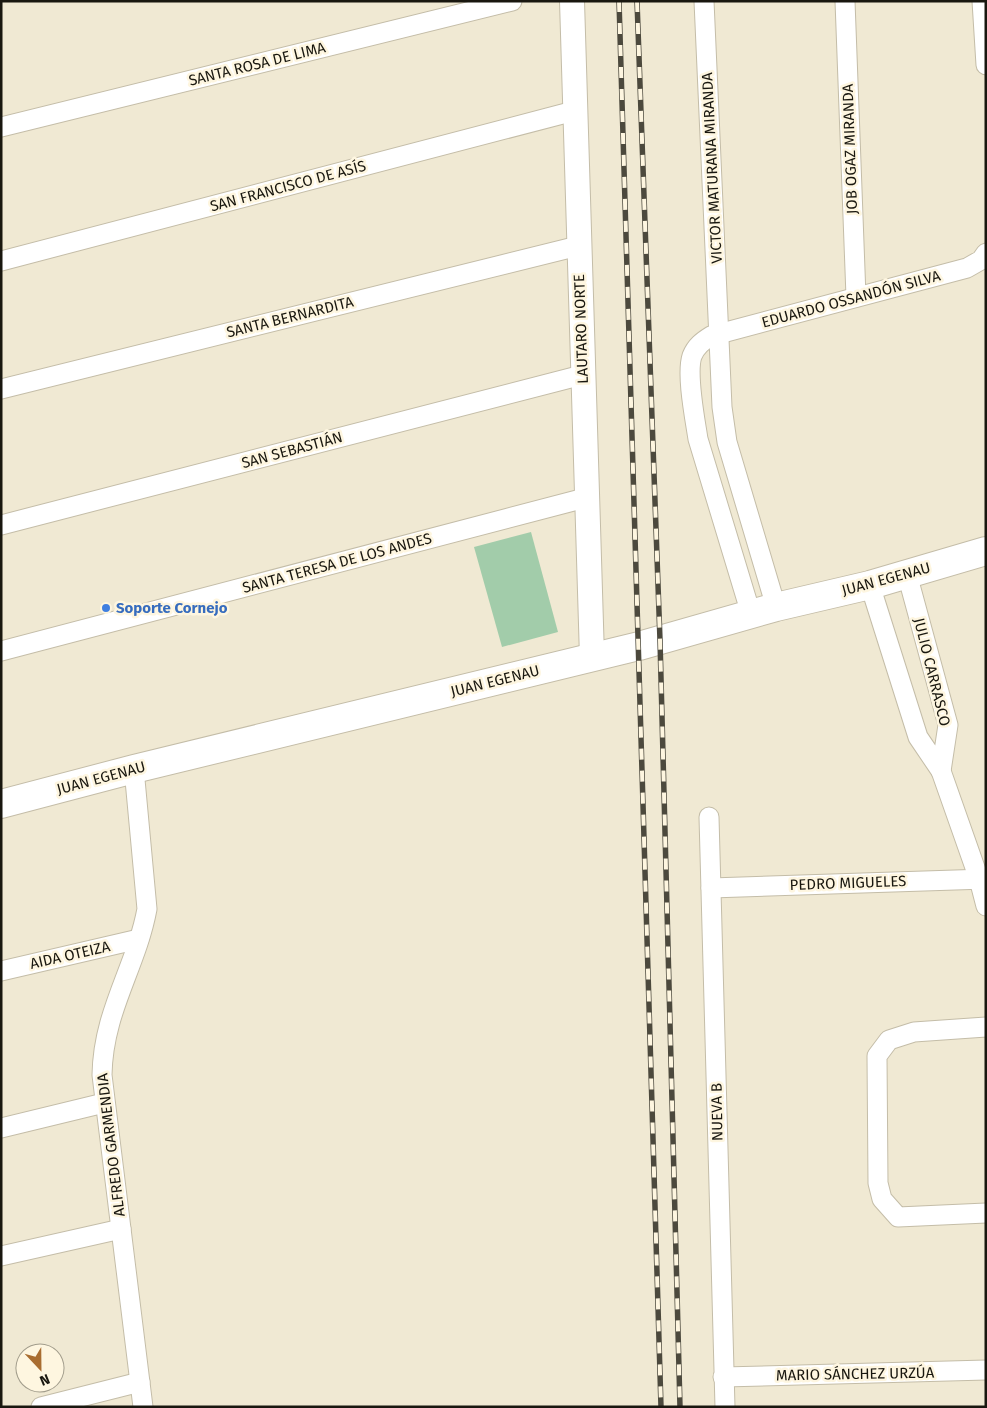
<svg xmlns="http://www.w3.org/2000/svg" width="987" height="1408" font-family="'Fira Sans',sans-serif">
<rect width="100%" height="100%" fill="#f0e9d3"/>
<path fill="#a2ccaa" d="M531 532 558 632 502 647 474 547Z"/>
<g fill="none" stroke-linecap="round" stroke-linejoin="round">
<g stroke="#c4bda8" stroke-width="21">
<g id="minor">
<path d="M704 1 722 407 727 442 776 607"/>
<path d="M845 1 856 297"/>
<path d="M982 1 986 65"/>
<path d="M1 127 512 1"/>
<path d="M1 261 574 111"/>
<path d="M1 389 578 246"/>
<path d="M1 525 582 375"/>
<path d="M870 585 918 737 941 771 948 725 907 574"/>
<path d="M751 614 698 439C695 419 686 374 692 356 696 346 703 341 711 336L967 268 981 260 986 253"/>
<path d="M1 651 585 498"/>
<path d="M134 769 147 909C136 968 103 1011 102 1075L143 1407"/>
<path d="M941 771 979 879 986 906"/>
<path d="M709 817 725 1407"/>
<path d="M711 888 986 879"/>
<path d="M1 971 139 939"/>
<path d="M986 1027 914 1032 889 1040 877 1056 878 1183 882 1199 898 1217 986 1213"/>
<path d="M1 1128 104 1103"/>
<path d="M1 1256 121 1229"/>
<path d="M723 1377 986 1370"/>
<path d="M41 1407 140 1382"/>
</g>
</g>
<g stroke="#c4bda8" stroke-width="26">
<path id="tertiary" d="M572 1 592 657"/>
</g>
<g stroke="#c4bda8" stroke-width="30">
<path id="secondary" d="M1 804 134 769 639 646 776 607 870 585 986 551"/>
</g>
<use href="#minor" stroke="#fff" stroke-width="19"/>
<use href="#tertiary" stroke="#fff" stroke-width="24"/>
<use href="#secondary" stroke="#fff" stroke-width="28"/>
<g stroke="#4c493d" stroke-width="5.5">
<g id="rail">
<path d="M619 1 661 1407"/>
<path d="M637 1 660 640 680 1407"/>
</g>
</g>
<use href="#rail" stroke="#fef6e0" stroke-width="4" stroke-dasharray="11" stroke-linecap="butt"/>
</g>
<circle fill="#3f7fe0" stroke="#fef6e0" stroke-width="2" cx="106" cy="608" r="5"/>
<g text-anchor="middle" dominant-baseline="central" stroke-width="5" stroke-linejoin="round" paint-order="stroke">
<g font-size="15" fill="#19170f" stroke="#fef6e0">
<text transform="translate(257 64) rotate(-14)">SANTA ROSA DE LIMA</text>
<text transform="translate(850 149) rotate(-92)">JOB OGAZ MIRANDA</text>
<text transform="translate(712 168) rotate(-93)">VICTOR MATURANA MIRANDA</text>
<text transform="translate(288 186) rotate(-15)">SAN FRANCISCO DE ASÍS</text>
<text transform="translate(851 299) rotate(-15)">EDUARDO OSSANDÓN SILVA</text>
<text transform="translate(290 317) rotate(-14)">SANTA BERNARDITA</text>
<text transform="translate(581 329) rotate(-92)">LAUTARO NORTE</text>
<text transform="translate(292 450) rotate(-15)">SAN SEBASTIÁN</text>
<text transform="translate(337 563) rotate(-15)">SANTA TERESA DE LOS ANDES</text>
<text transform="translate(886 579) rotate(-15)">JUAN EGENAU</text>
<text transform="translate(932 672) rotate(76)">JULIO CARRASCO</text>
<text transform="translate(495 681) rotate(-14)">JUAN EGENAU</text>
<text transform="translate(101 778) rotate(-15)">JUAN EGENAU</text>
<text transform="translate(848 883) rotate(-2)">PEDRO MIGUELES</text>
<text transform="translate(70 955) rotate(-13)">AIDA OTEIZA</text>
<text transform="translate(717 1112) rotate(-91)">NUEVA B</text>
<text transform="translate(111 1145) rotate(-97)">ALFREDO GARMENDIA</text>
<text transform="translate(855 1374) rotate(-1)">MARIO SÁNCHEZ URZÚA</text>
</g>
<g font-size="15" font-weight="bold" fill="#366cbe" stroke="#fef6e0" text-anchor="start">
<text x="116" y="608">Soporte Cornejo</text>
</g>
</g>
<rect width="987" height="1408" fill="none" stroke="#19170f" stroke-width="5"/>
<g transform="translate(40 1368) rotate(158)"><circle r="24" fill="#fef6e0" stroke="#a29d8c"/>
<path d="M0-4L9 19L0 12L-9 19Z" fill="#a96d30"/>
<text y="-8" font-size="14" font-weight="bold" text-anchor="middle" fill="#19170f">N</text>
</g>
</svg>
